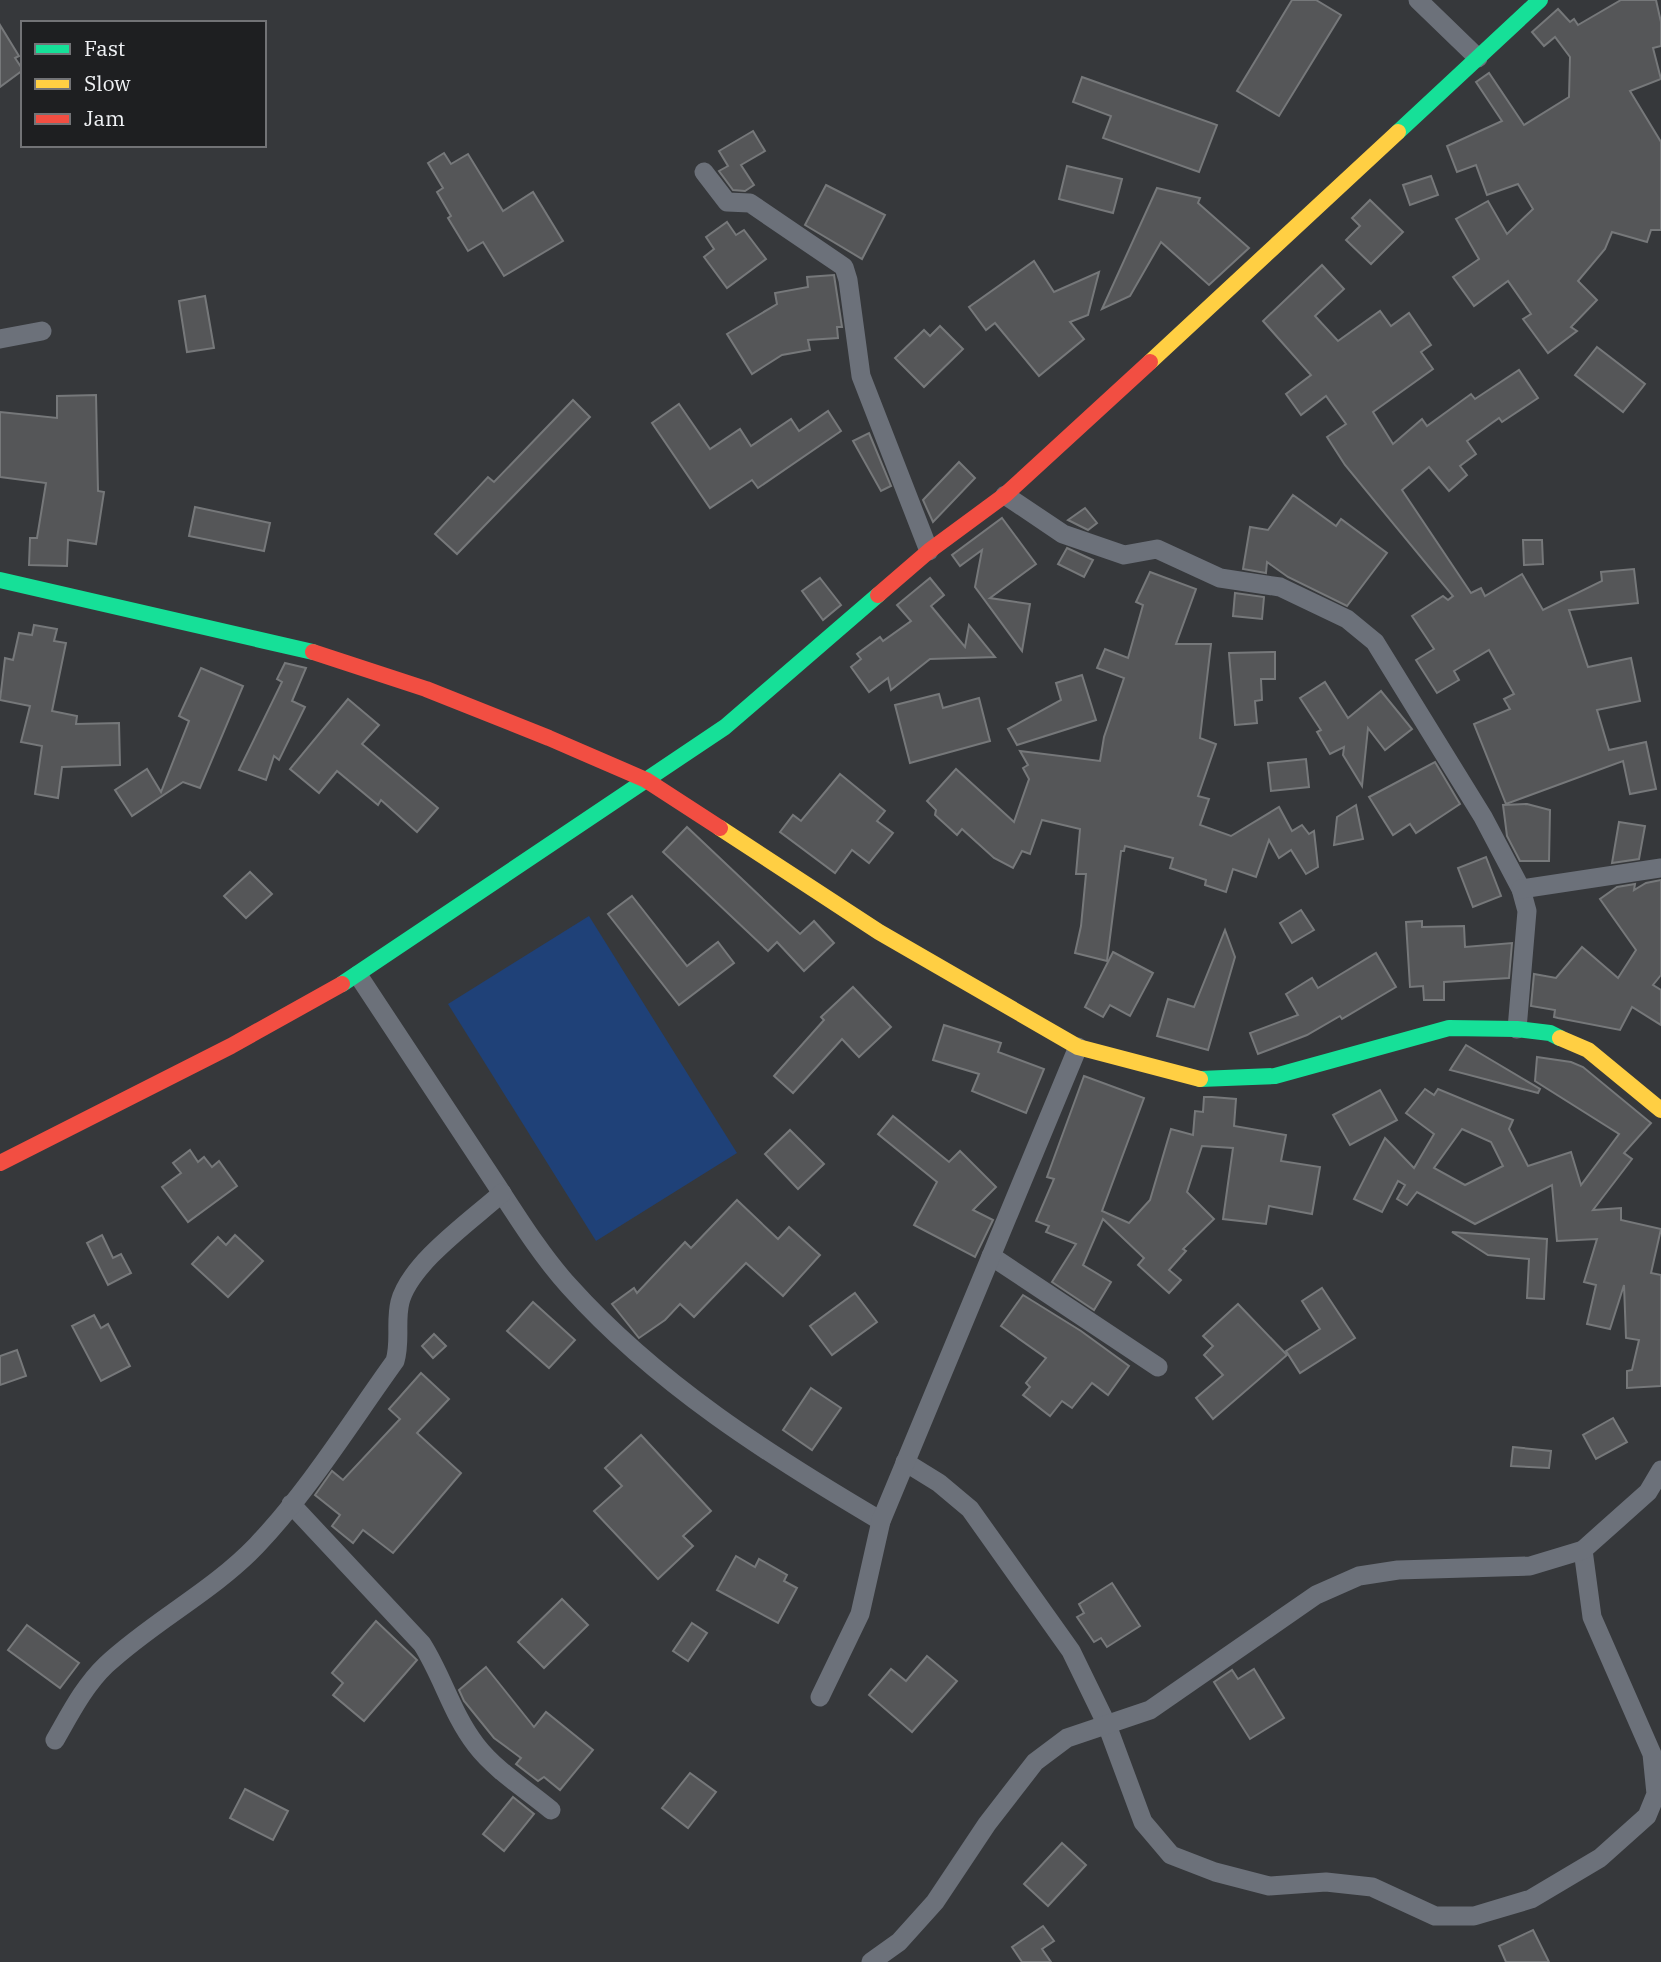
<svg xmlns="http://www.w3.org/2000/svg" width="1661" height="1962" font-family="'IBM Plex Serif',serif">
<rect width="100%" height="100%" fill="#36383b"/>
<path fill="#1f4178" d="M589 916 737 1153 596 1241 448 1004Z"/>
<g fill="#555658" stroke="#76787a" stroke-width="2" fill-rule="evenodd">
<path d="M1292 0H1316L1341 15 1279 116 1237 91Z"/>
<path d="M1621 0H1656L1661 22V46L1653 48 1661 79 1630 91 1661 142V230H1651L1647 242 1612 232 1605 249 1578 281 1597 300 1571 327 1577 331 1548 353 1523 319 1531 314 1508 281 1474 306 1453 277 1479 259 1456 219 1488 201 1507 234 1533 209 1518 184 1487 195 1476 165 1457 172 1447 146 1502 121 1476 82 1489 73 1524 125 1569 97 1570 57 1555 37 1544 46 1532 32 1558 9 1570 22 1574 19 1578 25Z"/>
<path d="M0 25 19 56 15 58 23 70 0 87Z"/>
<path d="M1082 77 1217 125 1199 172 1103 138 1111 116 1073 102Z"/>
<path d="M753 131 765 151 741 165 754 185 745 191 733 190 719 171 728 166 719 151Z"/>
<path d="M444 153 451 164 468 154 503 211 533 192 563 241 504 276 483 242 468 251 448 218 451 216 437 192 443 188 428 163Z"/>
<path d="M1067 166 1122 179 1113 213 1059 199Z"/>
<path d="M1431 176 1438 195 1410 205 1403 185Z"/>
<path d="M826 185 885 215 862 259 805 225Z"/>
<path d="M1157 188 1200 198 1198 203 1249 248 1209 285 1161 242 1130 296 1102 309Z"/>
<path d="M1370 200 1403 232 1371 264 1346 240 1360 226 1352 218Z"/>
<path d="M727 222 736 235 744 230 766 259 727 288 704 257 714 249 706 237Z"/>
<path d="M1034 261 1054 292 1099 272 1088 315 1070 322 1084 339 1039 376 995 323 986 330 969 307Z"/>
<path d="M1322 265 1344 289 1315 316 1338 341 1380 311 1391 326 1409 313 1431 345 1421 352 1433 369 1373 412 1393 444 1422 419 1427 426 1471 394 1475 399 1519 370 1538 398 1502 422 1499 418 1467 441 1476 454 1460 466 1467 475 1449 491 1429 467 1402 490 1471 593 1481 588 1485 596 1522 574 1543 610 1602 581 1601 572 1634 569 1638 603 1569 610 1588 667 1631 658 1640 701 1597 710 1609 750 1646 742 1656 789 1630 794 1623 761 1506 804 1474 724 1510 709 1504 699 1514 694 1489 650 1454 671 1459 680 1437 693 1416 660 1434 649 1412 616 1443 596 1448 600 1453 596 1345 465 1327 437 1346 424 1326 396 1301 415 1286 394 1311 375 1263 321Z"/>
<path d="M834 275 842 327H837L838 338 808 340 810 350 782 355 752 374 727 334 777 304 775 293 808 287 807 277Z"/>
<path d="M205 296 214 348 187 352 179 301Z"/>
<path d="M940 326 963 349 924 387 895 358 924 330 930 336Z"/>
<path d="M1597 347 1645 384 1623 412 1575 375Z"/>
<path d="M96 395 98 491 104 492 96 544 68 540 67 566 29 565 30 538H37L46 483 0 477V412L57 418V396Z"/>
<path d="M573 400 590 417 457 554 435 534 488 477 494 482Z"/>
<path d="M679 404 710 449 740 429 751 446 791 419 799 431 828 411 841 431 758 488 752 480 710 508 652 423Z"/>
<path d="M869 433 891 486 881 491 853 441Z"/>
<path d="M959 462 975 478 933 522 923 500Z"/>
<path d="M1293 495 1336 526 1341 519 1387 553 1347 606 1288 577 1267 562 1266 573 1243 569 1250 527 1268 530Z"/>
<path d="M195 507 270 523 264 551 189 536Z"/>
<path d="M1085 508 1097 523 1088 530 1068 520Z"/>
<path d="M1002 518 1036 564 990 598 1030 604 1022 651 975 587 982 550 960 566 952 555Z"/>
<path d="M1523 540H1542L1543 564 1524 565Z"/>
<path d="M1067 548 1093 560 1084 577 1058 564Z"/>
<path d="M1150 572 1196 589 1176 644H1211L1200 738 1216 744 1198 796 1209 799 1200 825 1231 836 1279 807 1292 831 1302 825 1309 834 1314 831 1318 867 1306 874 1291 850 1279 858 1269 840 1256 877 1233 869 1226 892 1205 885 1206 880 1170 868 1173 858 1125 846 1124 851H1121L1107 961 1075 953 1081 926 1086 874H1076L1080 829 1042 820 1030 854 1022 851 1013 868 994 858 962 829 957 835 935 815 936 810 927 801 956 769 1014 822 1029 779 1023 768 1028 765 1020 751 1100 761 1104 737 1124 678 1097 668 1105 649 1128 658 1143 605 1136 602Z"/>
<path d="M820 578 841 605 823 620 802 591Z"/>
<path d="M930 578 944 595 931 606 965 647 969 625 995 657 930 659 891 690 888 678 869 692 851 667 861 659 857 654 880 637 883 641 911 621 897 605Z"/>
<path d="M1235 593 1264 597 1262 619 1233 616Z"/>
<path d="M34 625 57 629 54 641 66 643 52 711 77 716 76 724 119 723 120 765 62 767 58 798 35 794 42 746 21 742 30 706 0 700 5 658 13 660 19 633 32 635Z"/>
<path d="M1275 652V679H1261L1262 700 1255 701 1257 723 1235 725 1229 653Z"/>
<path d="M285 663 306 668 292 701 305 707 279 760 274 756 266 780 239 770 282 682 277 679Z"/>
<path d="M201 668 243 686 200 788 183 782 132 816 115 790 147 769 161 792 189 721 179 716Z"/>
<path d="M1082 675 1096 720 1017 745 1008 729 1061 700 1056 683Z"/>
<path d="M1325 682 1348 718 1381 691 1412 729 1385 750 1368 728 1362 786 1343 755 1344 747 1330 754 1317 732 1321 730 1300 698Z"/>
<path d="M939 694 943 708 979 698 990 741 910 763 895 705Z"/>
<path d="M348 699 379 725 362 744 438 808 417 832 381 800 378 805 337 771 319 793 290 769Z"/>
<path d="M1306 759 1309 787 1271 791 1268 763Z"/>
<path d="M1435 762 1460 804 1416 833 1410 824 1393 835 1369 797Z"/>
<path d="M840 774 885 811 877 821 893 833 869 863 852 850 835 873 780 832 793 815 801 821Z"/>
<path d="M1527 804 1550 810 1549 861H1520L1507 836 1503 805Z"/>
<path d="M1356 805 1363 839 1334 845 1337 817Z"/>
<path d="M1619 822 1645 826 1639 859 1612 863Z"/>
<path d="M687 827 800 934 814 921 834 943 804 971 777 942 768 951 663 852Z"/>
<path d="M1486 857 1501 896 1473 907 1458 868Z"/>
<path d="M250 872 272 894 246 918 224 896Z"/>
<path d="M1661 880V975L1653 985 1661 990V1025L1632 1007 1620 1030 1558 1018 1554 1017 1555 1010 1531 1006 1534 974 1556 978 1582 947 1618 978 1636 950 1600 899 1617 887 1635 884 1634 890 1646 883Z"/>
<path d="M632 896 687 966 718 942 734 963 679 1005 608 914Z"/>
<path d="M1301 910 1314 930 1292 943 1280 923Z"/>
<path d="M1422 921V927L1464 926 1465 947 1512 943 1509 978 1444 982V1000H1424L1423 986 1410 987 1406 922Z"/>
<path d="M1225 930 1235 957 1208 1050 1157 1036 1168 999 1194 1007Z"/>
<path d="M1113 952 1153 973 1130 1016 1110 1005 1103 1017 1085 1007Z"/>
<path d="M1376 953 1396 987 1342 1019 1340 1016 1307 1035 1258 1054 1250 1033 1298 1015 1286 994 1312 978 1318 988Z"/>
<path d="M853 987 891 1027 859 1057 842 1039 793 1093 774 1076 824 1020 821 1017Z"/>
<path d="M944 1025 1001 1043 998 1052 1044 1069 1026 1113 972 1091 979 1074 933 1060Z"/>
<path d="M1466 1045 1540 1089 1538 1093 1450 1070Z"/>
<path d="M1537 1057 1571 1062 1583 1067 1651 1123 1624 1153 1632 1159 1593 1210 1621 1208V1220L1661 1229 1651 1273 1661 1275V1386L1627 1388V1371L1632 1370 1639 1340 1626 1338 1624 1285 1610 1329 1587 1324 1596 1285 1584 1282 1597 1239 1557 1241 1552 1185 1475 1224 1417 1192 1407 1205 1397 1199 1405 1185 1398 1181 1382 1212 1354 1199 1385 1138 1414 1168 1434 1134 1406 1113 1425 1089 1434 1095 1438 1089 1513 1120 1509 1129 1528 1166 1571 1152 1581 1185 1619 1134 1535 1081ZM1462 1129 1491 1142 1503 1166 1465 1185 1434 1168Z"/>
<path d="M1084 1076 1144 1098 1102 1211 1129 1223 1150 1200 1171 1129 1193 1135 1195 1111 1203 1112 1204 1097H1212L1236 1099 1234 1126 1286 1135 1281 1161 1320 1167 1312 1214 1269 1206 1266 1224 1223 1219 1233 1148 1202 1146 1187 1192 1214 1219 1183 1249 1186 1251 1169 1270 1181 1280 1169 1293 1138 1265 1144 1258 1103 1219 1083 1265 1111 1282 1094 1310 1052 1282 1076 1244 1046 1232 1049 1226 1036 1221 1054 1179 1047 1177Z"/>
<path d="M1380 1090 1397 1120 1350 1145 1333 1115Z"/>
<path d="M893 1116 949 1162 960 1151 996 1187 973 1210 993 1220 975 1257 914 1225 937 1182 878 1134Z"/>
<path d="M790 1130 824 1164 798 1189 765 1154Z"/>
<path d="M190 1150 198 1162 204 1157 212 1167 219 1161 237 1186 188 1222 162 1187 181 1173 173 1163Z"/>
<path d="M737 1200 778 1239 789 1227 820 1255 783 1296 746 1263 694 1317 680 1304 665 1320 639 1338 612 1304 634 1288 637 1293 685 1242 691 1248Z"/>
<path d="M1452 1232 1547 1239 1544 1299 1527 1298 1529 1259 1488 1255Z"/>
<path d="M102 1235 113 1258 121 1254 131 1273 108 1285 87 1243Z"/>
<path d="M235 1235 263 1261 228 1297 192 1264 218 1237 226 1245Z"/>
<path d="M1322 1288 1355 1338 1300 1373 1286 1351 1320 1329 1302 1301Z"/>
<path d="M855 1293 877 1322 832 1355 810 1326Z"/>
<path d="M1023 1295 1081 1331 1129 1366 1108 1395 1092 1383 1072 1408 1062 1401 1050 1416 1023 1395 1030 1387 1026 1383 1046 1358 1001 1326Z"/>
<path d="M533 1302 575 1340 549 1368 507 1331Z"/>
<path d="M1238 1304 1287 1355 1213 1419 1196 1398 1223 1375 1204 1355 1213 1346 1203 1336Z"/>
<path d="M94 1315 101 1328 108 1324 130 1366 101 1381 72 1326Z"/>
<path d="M434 1334 446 1346 433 1358 422 1346Z"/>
<path d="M17 1350 26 1376 0 1385V1356Z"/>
<path d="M421 1373 449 1399 417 1433 461 1473 393 1553 363 1530 353 1543 332 1526 340 1515 315 1495 332 1471 343 1480 400 1419 389 1409Z"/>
<path d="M811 1388 841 1408 812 1450 783 1430Z"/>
<path d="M1613 1418 1627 1442 1596 1459 1583 1435Z"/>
<path d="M641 1435 711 1511 683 1536 693 1546 658 1579 594 1511 622 1486 605 1468Z"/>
<path d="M1513 1447 1551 1451 1549 1468 1511 1466Z"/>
<path d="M736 1556 755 1567 759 1559 787 1575 784 1581 797 1588 778 1623 717 1590Z"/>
<path d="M1112 1583 1140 1626 1107 1647 1101 1638 1094 1642 1077 1617 1084 1613 1079 1604Z"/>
<path d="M562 1599 588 1625 544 1668 518 1642Z"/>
<path d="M376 1621 417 1660 364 1721 333 1695 343 1683 332 1673Z"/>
<path d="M692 1623 707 1633 688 1661 673 1651Z"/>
<path d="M27 1625 79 1663 60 1688 8 1650Z"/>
<path d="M927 1656 957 1681 912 1732 869 1695 891 1669 906 1681Z"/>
<path d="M486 1667 534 1727 546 1712 593 1750 560 1790 544 1777 538 1781 516 1764 521 1758 494 1738 464 1701 459 1690Z"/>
<path d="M1254 1669 1284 1718 1250 1739 1214 1682 1232 1670 1238 1679Z"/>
<path d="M690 1773 716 1792 688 1828 662 1808Z"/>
<path d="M245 1789 288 1811 273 1840 230 1818Z"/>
<path d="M513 1797 534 1814 504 1851 483 1834Z"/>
<path d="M1062 1843 1086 1865 1048 1906 1024 1884Z"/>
<path d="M1043 1926 1054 1941 1042 1949 1051 1962H1022L1012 1947Z"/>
<path d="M1533 1930 1549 1962H1506L1499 1946Z"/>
</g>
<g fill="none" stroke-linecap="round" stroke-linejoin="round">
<g stroke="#6c717a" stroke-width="19">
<path d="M1418 0 1478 58"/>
<path d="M704 172 727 202 750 203 844 267 848 280 861 376 929 551"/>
<path d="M0 339 42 331"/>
<path d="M1005 495 1063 534 1124 555 1157 549 1220 578 1280 587 1347 619 1375 642 1483 817 1521 889 1527 911 1517 1029"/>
<path d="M1521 889 1661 868"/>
<path d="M358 975C401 1040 444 1105 486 1169 512 1208 538 1252 569 1286 657 1384 769 1455 881 1521"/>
<path d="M991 1256 1158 1367"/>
<path d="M905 1462 939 1483 970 1509 1071 1651 1107 1725 1143 1822 1171 1855 1215 1872 1269 1886 1326 1882 1372 1887 1435 1916H1474L1531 1899 1600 1858 1647 1816 1656 1794 1652 1754 1592 1617 1583 1550"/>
<path d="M291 1504 422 1644C443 1677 452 1714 476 1745 495 1770 527 1790 551 1810"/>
<path d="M820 1697 860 1614 881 1521 1078 1047"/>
<path d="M55 1740C70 1714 84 1686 106 1665 153 1621 212 1592 257 1545 309 1490 351 1422 395 1361 401 1341 395 1322 400 1302 410 1263 472 1220 502 1193"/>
<path d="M871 1962 899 1942 935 1902 987 1824 1035 1762 1067 1738 1150 1710 1316 1595 1359 1576 1398 1570 1530 1566 1583 1550 1648 1492 1661 1470"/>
</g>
<g stroke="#16e098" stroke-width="16">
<path d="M1398 132 1540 0"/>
<path d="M0 580 313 652"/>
<path d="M342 984 725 727 878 595"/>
<path d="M1200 1079 1275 1076 1449 1028 1517 1029 1550 1033 1560 1038"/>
</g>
<g stroke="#ffcf43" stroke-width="16">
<path d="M1150 362 1398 132"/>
<path d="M720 828 879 932 1078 1047 1200 1079"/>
<path d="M1560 1038 1588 1050 1661 1110"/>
</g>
<g stroke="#f24e42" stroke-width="16">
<path d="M878 595 929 551 1005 495 1150 362"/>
<path d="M313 652 426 689 549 738 646 780 720 828"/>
<path d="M0 1163 231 1046 342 984"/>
</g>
</g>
<rect x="21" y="21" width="245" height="126" fill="#1e1f21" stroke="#727376" stroke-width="2"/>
<rect x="35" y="44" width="35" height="10" fill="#16e098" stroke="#727376" stroke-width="2"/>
<text x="84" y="56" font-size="21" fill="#f0f2f5">Fast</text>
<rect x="35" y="79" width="35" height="10" fill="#ffcf43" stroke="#727376" stroke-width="2"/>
<text x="84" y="91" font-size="21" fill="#f0f2f5">Slow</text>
<rect x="35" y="114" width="35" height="10" fill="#f24e42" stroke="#727376" stroke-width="2"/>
<text x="84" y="126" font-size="21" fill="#f0f2f5">Jam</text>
</svg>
